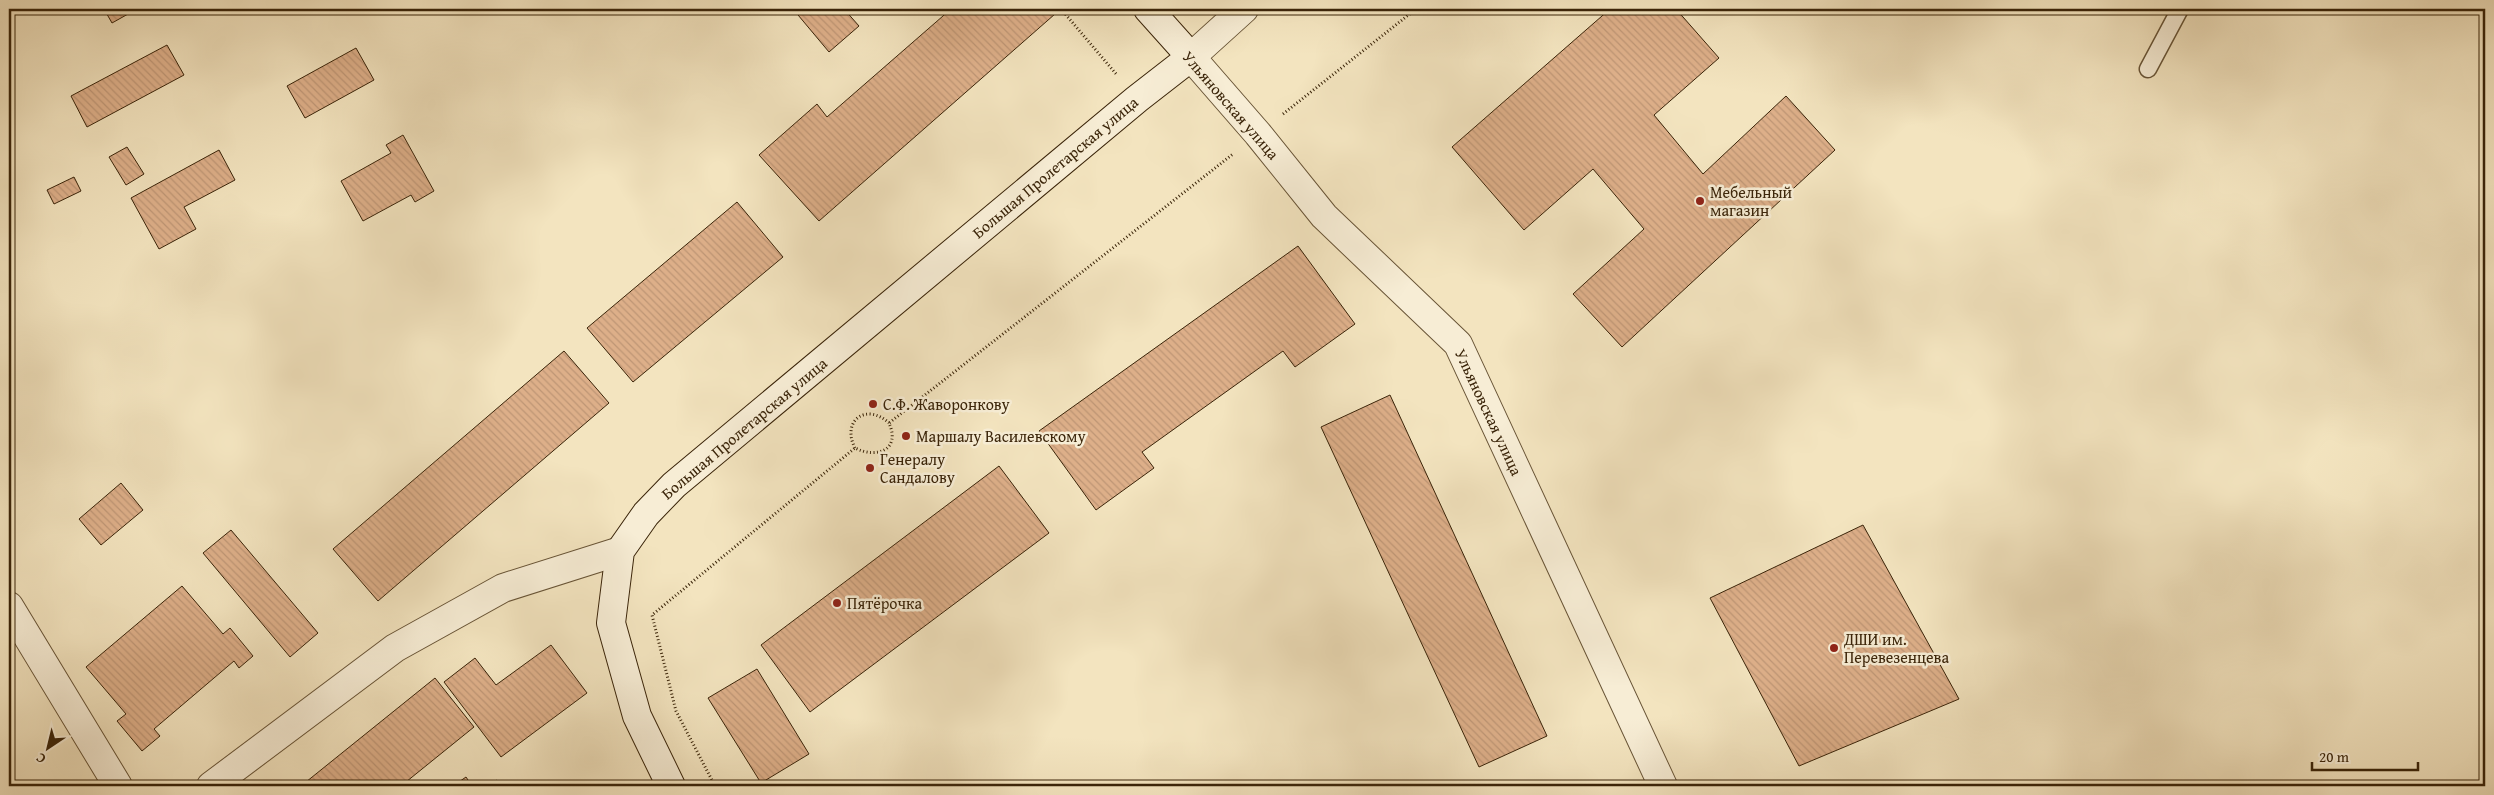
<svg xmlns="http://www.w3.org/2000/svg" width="2494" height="795" font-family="'Gentium Book Plus',serif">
<defs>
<pattern id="building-back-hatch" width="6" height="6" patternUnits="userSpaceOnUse" patternTransform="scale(1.25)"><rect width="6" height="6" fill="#ddaf89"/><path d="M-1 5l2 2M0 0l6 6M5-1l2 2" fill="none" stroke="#be9675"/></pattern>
</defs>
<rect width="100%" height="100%" fill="#f3e4bf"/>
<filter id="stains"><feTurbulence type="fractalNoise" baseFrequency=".004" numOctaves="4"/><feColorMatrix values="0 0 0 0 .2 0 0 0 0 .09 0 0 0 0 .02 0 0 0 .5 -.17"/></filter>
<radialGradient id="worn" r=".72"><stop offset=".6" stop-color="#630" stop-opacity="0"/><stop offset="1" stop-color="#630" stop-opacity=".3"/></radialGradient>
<g fill="url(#building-back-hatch)" stroke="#3a2409">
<path d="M104 9H137L112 23Z"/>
<path d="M793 9H844L859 26 829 52Z"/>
<path d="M951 9H1051L1055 14 819 221 759 155 817 104 827 117Z"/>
<path d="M1610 9H1676L1719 58 1654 115 1703 174 1786 96 1835 150 1622 347 1573 294 1644 229 1593 169 1524 230 1452 147Z"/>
<path d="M167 45 184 75 87 127 71 96Z"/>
<path d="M356 48 374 80 305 118 287 86Z"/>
<path d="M403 135 434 191 415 202 411 195 363 221 341 181 391 153 386 145Z"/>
<path d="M127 147 144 174 126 185 109 157Z"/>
<path d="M219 150 235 180 184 207 196 229 159 249 131 198Z"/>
<path d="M74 177 81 191 54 204 47 190Z"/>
<path d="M737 202 783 257 633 382 587 328Z"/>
<path d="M1298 246 1355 324 1295 367 1283 351 1142 452 1154 468 1096 510 1039 431Z"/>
<path d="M564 351 609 403 378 601 333 549Z"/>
<path d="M1390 395 1547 736 1479 767 1321 427Z"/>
<path d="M999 466 1049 533 810 712 761 645Z"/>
<path d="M121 483 143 510 101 545 79 519Z"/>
<path d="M1863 525 1959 699 1799 766 1710 598Z"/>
<path d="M231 530 318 633 290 657 203 553Z"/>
<path d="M182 586 223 634 230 628 253 656 239 668 234 661 154 729 160 736 142 751 117 721 126 714 86 667Z"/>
<path d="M551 645 587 693 501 757 444 682 475 658 496 685Z"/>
<path d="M757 669 809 754 761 783 708 698Z"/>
<path d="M435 678 474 727 401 786H301Z"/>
<path d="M466 777 472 786H453Z"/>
<path d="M497 780 501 786H488Z"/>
</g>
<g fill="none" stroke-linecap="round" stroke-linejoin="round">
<g stroke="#685436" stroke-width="19">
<path id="service" d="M2148 69 2180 9"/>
</g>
<g stroke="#685436" stroke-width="30">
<g id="minor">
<path d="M1191 57 1258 134 1324 216 1458 344 1663 786"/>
<path d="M9 606 118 786"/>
</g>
</g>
<g stroke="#685436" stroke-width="30">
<g id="tertiary">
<path d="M1191 57 1244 9"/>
<path d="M211 786 395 648 503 588 620 551"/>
</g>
</g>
<g stroke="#3a2409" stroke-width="30">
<path id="secondary" d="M671 786 637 716 611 623 620 551 646 514 674 485 1137 99 1191 57 1148 9"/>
</g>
<g stroke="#3a2409" stroke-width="3" stroke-dasharray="1 2.5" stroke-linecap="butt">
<path d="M1061 9 1117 75"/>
<path d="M1283 114 1416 9"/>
<path d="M855 448C841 421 866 402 889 423"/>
<path d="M715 786 676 711 652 615 855 448C877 459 901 450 889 423L1233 154"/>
</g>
<use href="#service" stroke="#f7edd5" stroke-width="16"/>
<use href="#minor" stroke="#f7edd5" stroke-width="28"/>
<use href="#tertiary" stroke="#f7edd5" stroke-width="28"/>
<use href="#secondary" stroke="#f7edd5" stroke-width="28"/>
</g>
<g fill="#8f2418" stroke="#f7edd5" stroke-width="2">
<circle cx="1700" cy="201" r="5"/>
<circle cx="873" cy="404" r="5"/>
<circle cx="906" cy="436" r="5"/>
<circle cx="870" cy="468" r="5"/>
<circle cx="837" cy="603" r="5"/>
<circle cx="1834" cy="648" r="5"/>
</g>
<g text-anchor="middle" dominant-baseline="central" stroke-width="5" stroke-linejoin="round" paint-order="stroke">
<g font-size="16" fill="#3a2409" stroke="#f7edd5">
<text transform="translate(1231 105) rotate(49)">Ульяновская улица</text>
<text transform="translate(1055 167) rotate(-40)">Большая Пролетарская улица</text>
<text transform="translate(1489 412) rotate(65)">Ульяновская улица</text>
<text transform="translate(744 428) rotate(-40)">Большая Пролетарская улица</text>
</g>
<g font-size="16" fill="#3a2409" stroke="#f7edd5" text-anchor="start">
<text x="1710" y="192">Мебельный<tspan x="1710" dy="18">магазин</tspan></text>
<text x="883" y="404">С.Ф. Жаворонкову</text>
<text x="916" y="436">Маршалу Василевскому</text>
<text x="880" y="459">Генералу<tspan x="880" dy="18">Сандалову</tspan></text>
<text x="847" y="603">Пятёрочка</text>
<text x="1844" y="639">ДШИ им.<tspan x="1844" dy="18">Перевезенцева</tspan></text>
</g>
</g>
<rect width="2494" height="795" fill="none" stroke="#f3e4bf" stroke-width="30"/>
<rect x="10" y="10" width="2474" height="775" fill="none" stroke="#3a2409" stroke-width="2.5"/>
<rect x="15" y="15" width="2464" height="765" fill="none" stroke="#3a2409"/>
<g transform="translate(48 748) rotate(215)" stroke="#f7edd5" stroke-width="4" paint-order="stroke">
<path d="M0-4L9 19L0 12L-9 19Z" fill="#3a2409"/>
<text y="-8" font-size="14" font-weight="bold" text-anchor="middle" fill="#3a2409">С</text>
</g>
<path d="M2312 762v8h106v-8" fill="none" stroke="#3a2409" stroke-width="2.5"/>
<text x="2319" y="762" font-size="15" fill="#3a2409" stroke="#f7edd5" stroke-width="4" paint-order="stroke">20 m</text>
<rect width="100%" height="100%" filter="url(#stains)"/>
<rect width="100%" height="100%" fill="url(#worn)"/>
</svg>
